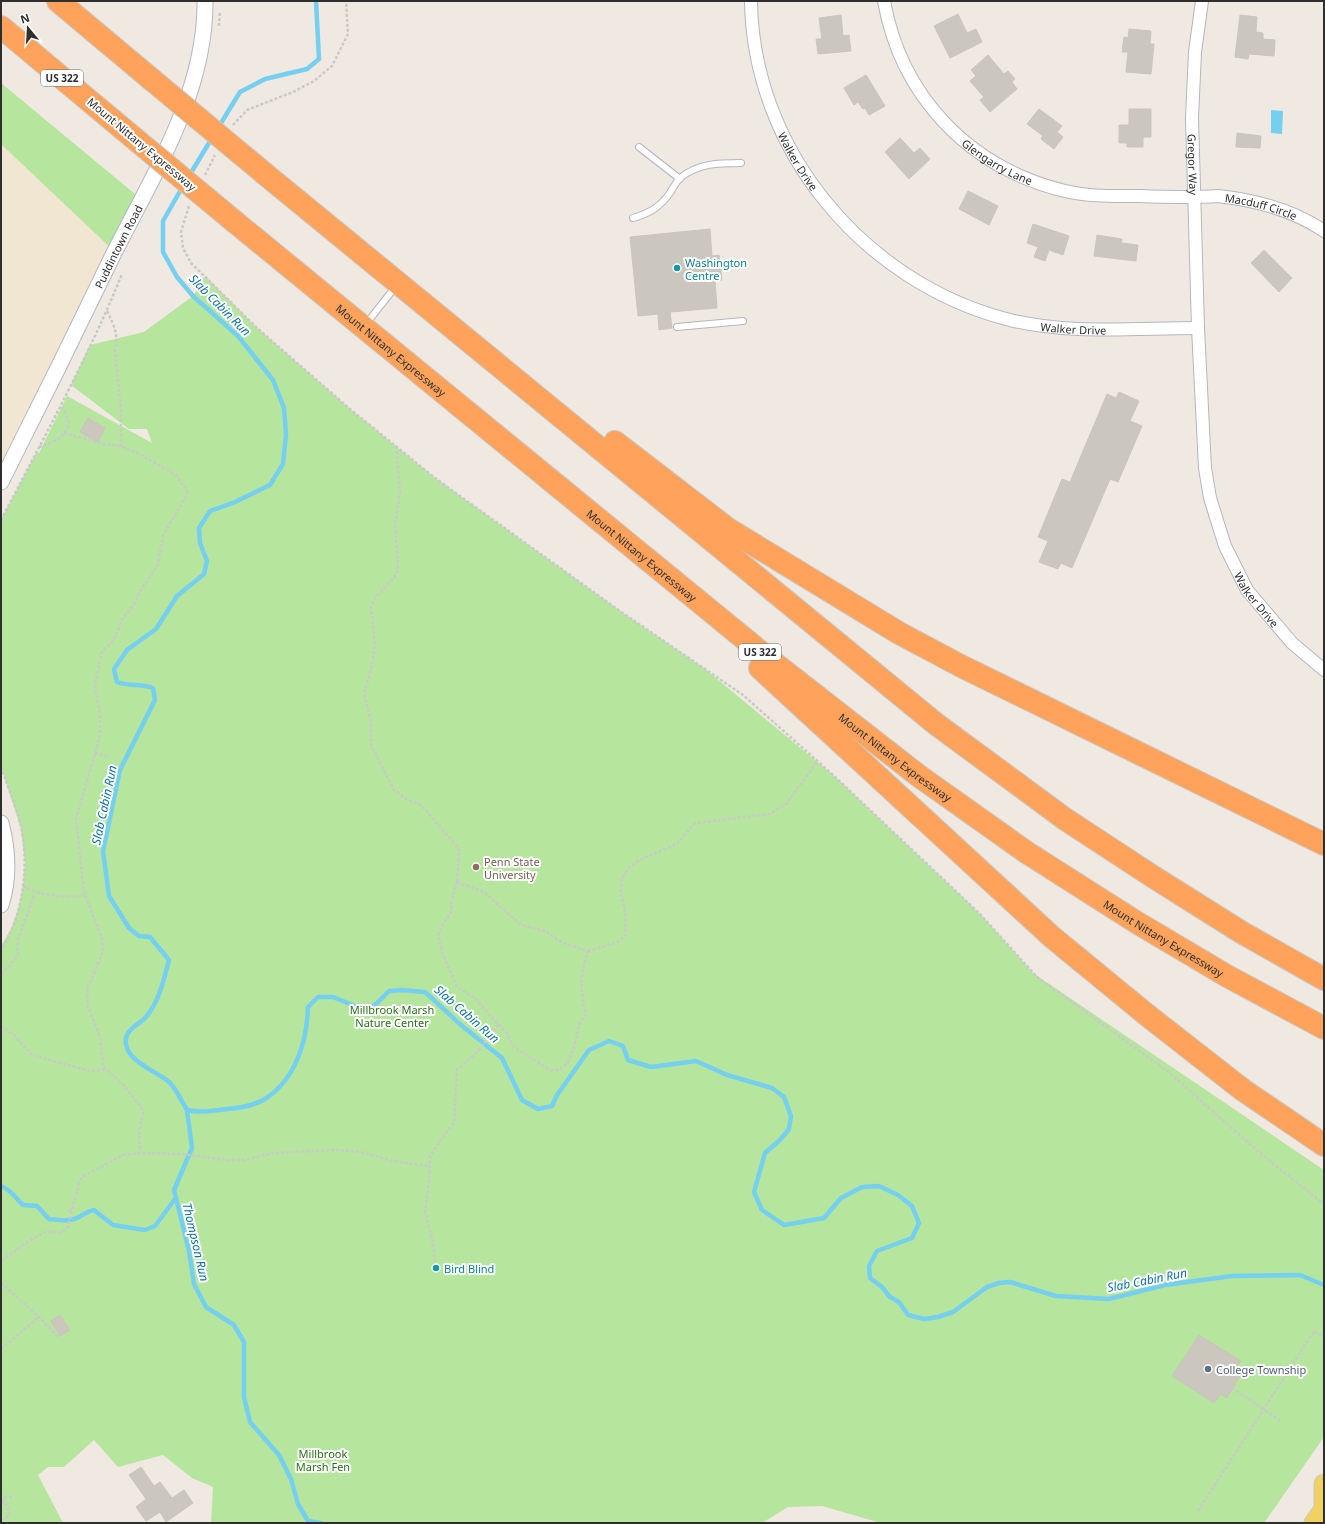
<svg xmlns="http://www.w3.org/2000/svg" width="1325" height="1524" font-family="'Noto Sans',sans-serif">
<rect width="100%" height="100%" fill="#efe9e1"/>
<path fill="#f0e6d1" d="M1 83 113 236 1 465Z"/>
<g fill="#b6e59e">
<path d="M1 83 141 199 115 252 1 144Z"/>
<path d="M205 276 256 327 350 409 435 478 620 611 705 669 832 774 980 914 1033 973 1324 1170V1437L1264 1523H881L822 1506 788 1507 762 1523H211L213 1487 192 1478 163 1455 118 1467 94 1440 64 1467H48L38 1475 63 1523H1V946L11 929 18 910 23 886 25 863 21 829 1 767V520L36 453H39L67 396 152 443 147 429H129L71 385 90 345 144 332 193 296Z"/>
</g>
<path fill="#75cff0" d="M1271 110 1283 111 1282 134 1271 133Z"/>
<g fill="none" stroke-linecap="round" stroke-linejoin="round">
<g stroke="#75cff0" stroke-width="4.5">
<path d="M218 128 240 92 265 79 307 69 319 59 316 1"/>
<path d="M189 176 212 138"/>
<path d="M183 186 163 221V252L177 277 193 296 238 336 273 380 284 408 286 435 283 464 270 485 235 502 210 511 199 528 200 543 207 561 204 574 177 596 156 629 127 650 114 669 117 682C130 687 140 683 153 688L155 700 120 770 103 851 109 896 129 928 139 936 150 937 169 960C164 979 159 1002 146 1017 140 1024 131 1026 127 1035 124 1042 127 1050 131 1055 141 1067 157 1072 169 1082 176 1088 182 1102 187 1110 201 1113 212 1111 227 1109 239 1108 255 1105 265 1099 296 1079 307 1041 308 1007L318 997H333L357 1007 374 1006 389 991 402 990 425 992 461 1025 502 1058 522 1100 538 1109 552 1106 557 1095 589 1050 609 1041 623 1046 628 1060 651 1067 696 1061 727 1075 772 1088 784 1097 791 1116 789 1129 780 1140 765 1153 754 1192 762 1210 784 1225 824 1218 841 1198 862 1187 879 1186 898 1195 912 1206 919 1223 912 1238 877 1251 869 1266 870 1278 882 1287 890 1297 899 1302 908 1315 924 1319 938 1317 953 1312 987 1287 999 1283 1010 1282 1056 1296 1109 1299 1165 1285 1232 1276 1300 1275 1324 1285"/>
<path d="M187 1110 192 1148 174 1190 189 1251 194 1284 206 1307 234 1325 244 1342V1397L250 1422 279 1455 291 1479 298 1504 308 1521 321 1523"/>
<path d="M1 1186C13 1191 14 1197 23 1205L37 1206 49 1219C59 1220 70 1222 79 1217 85 1214 87 1211 94 1210L113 1225 145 1230 155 1226 175 1199"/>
</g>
</g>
<g fill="#cbc7bf" stroke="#cbc5ba">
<path d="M958 14 967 33 976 29 982 42 950 58 934 26Z"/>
<path d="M841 15 843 36 849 35 851 51 818 54 816 39H822L819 18Z"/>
<path d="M1240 15 1257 17 1256 32 1263 33V39L1275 40 1274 56 1249 54 1248 59 1235 57Z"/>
<path d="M1129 29 1151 31 1150 44H1154L1151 74 1126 72 1128 52H1122L1124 37 1128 38Z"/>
<path d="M988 55 1004 74 1008 71 1015 79 1012 82 1017 89 990 112 980 100 984 97 970 81 976 76 971 70Z"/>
<path d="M866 75 885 106 869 115 865 108 863 109 858 102 854 105 844 88Z"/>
<path d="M1039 109 1062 126 1057 132 1063 137 1054 149 1041 139 1043 136 1027 124Z"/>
<path d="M1129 109H1151V137H1143V147H1127V143H1119V125H1129Z"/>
<path d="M1237 133 1261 136 1260 148 1236 147Z"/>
<path d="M900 138 914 153 920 148 930 159 909 179 885 152Z"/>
<path d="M968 191 998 206 989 225 959 209Z"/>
<path d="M1033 224 1069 236 1063 255 1049 250 1045 261 1034 257 1038 247 1027 243Z"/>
<path d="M710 229 712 256 719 255 722 280 715 281 717 308 670 312 672 328 659 330 658 314 638 316 630 237Z"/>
<path d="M1097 235 1122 239 1121 243 1138 245 1136 261 1094 256Z"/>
<path d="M1264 250 1292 278 1279 292 1251 263Z"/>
<path d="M1119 392 1139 401 1130 421 1142 426 1118 482 1110 479 1072 568 1061 563 1058 569 1039 562 1048 541 1038 537 1062 479 1070 482 1107 394 1116 398Z"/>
<path d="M88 418 105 428 98 442 80 432Z"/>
<path d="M60 1315 70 1330 60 1336 51 1321Z"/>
<path d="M1199 1335 1241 1361 1237 1367 1243 1371 1227 1398 1220 1394 1214 1403 1172 1376Z"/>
<path d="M141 1467 154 1486 160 1482 172 1498 184 1490 193 1503 166 1522 160 1512 146 1521 136 1507 146 1499 129 1475Z"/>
</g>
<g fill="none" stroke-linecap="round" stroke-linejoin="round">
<g stroke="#b4b7c1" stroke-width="8">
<g id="service">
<path d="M639 147 680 179"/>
<path d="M633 218C650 213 660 207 670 193 673 188 676 182 680 178 698 163 720 163 741 163"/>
<path d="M366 324 396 286"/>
<path d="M677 327 743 321"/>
</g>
</g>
<g stroke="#b4b7c1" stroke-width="14">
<g id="minor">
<path id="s1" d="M751 1C753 150 863 281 1006 319 1068 335 1134 328 1198 328"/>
<path id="s2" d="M884 1C901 96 968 166 1061 190 1087 197 1113 196 1139 196 1165 197 1192 198 1218 196 1255 200 1293 210 1324 231"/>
<path id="s3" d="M1202 1 1195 52 1192 118 1198 328 1205 468 1210 498 1225 546 1247 590 1292 643 1324 670"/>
</g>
</g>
<g stroke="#b4b7c1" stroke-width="17">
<g id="tertiary">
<path id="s4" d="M1 482C39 407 76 332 112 257 152 177 206 93 205 1"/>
<path d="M1 823C8 850 10 877 1 905"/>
</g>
</g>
<g stroke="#c9c9c9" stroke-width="21">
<g id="primary">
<path d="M1324 1509V1484"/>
<path d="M1314 1523 1324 1509"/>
</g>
</g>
<g stroke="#c9c9c9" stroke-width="24">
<g id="motorway">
<path d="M58 1 151 79"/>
<path d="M1 27 123 129"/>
<path d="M265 174 936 724 1065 819 1152 876 1241 932 1324 979"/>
<path id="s5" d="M235 222 774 663 919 776 1026 852 1136 922 1227 976 1324 1028"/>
<path d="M615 442 728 529 899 633 961 666 1324 844"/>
<path d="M760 668 1052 937 1147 1015 1243 1090 1324 1145"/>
</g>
</g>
<g stroke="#c9c9c9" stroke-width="2.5" stroke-dasharray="3 2" stroke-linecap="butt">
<path d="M219 26 220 11"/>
<path d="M233 125 247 110 293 92 314 81 332 66 348 34 346 1"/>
<path d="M205 175 215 155"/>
<path d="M189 206 181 232 183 248 191 263 256 327 350 409 435 478 620 611 743 695 832 774 980 914 1037 977 1166 1070 1260 1153 1324 1204"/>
<path d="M107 311C114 325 119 335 115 351L121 410V446"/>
<path d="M64 433 103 444 121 446 141 455 176 475 187 491 186 497 163 535 158 565 140 591 135 603 123 618 113 641 103 650 101 654 95 686 100 716V736L76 819 84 892 102 939 103 952 88 987 87 994 88 1006 100 1037 103 1066 124 1086 142 1108 143 1114 139 1131 140 1153"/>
<path d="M396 446 400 492 395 525 398 563 397 572 394 578 375 598 371 608 375 644 371 669 364 694 371 722V745L394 790 406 799 421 805 456 845 459 851 457 882"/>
<path d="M39 447C60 442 80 427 60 406"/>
<path d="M1 520C43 439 88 358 122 274"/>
<path d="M95 753 110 757"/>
<path d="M1 767C7 785 15 803 20 822 30 863 24 914 1 950"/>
<path d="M457 882 484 892 521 925 545 931 563 943 588 951C579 978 580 987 586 1015 584 1018 580 1021 579 1025 575 1039 572 1075 550 1070L517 1049 512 1044 506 1032 493 1019 476 999 457 987 443 955 438 935 443 924 450 914 452 909 451 902Z"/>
<path d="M23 886C41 896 65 898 85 895"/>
<path d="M588 951 618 942 625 936C626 928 626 920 625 912 624 903 620 894 621 885 625 857 658 856 677 843 684 838 688 829 696 823L770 814 786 804 817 762"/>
<path d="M1 974 9 967 18 954 17 942 35 893"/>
<path d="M1 1026 15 1036 32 1055 86 1070 95 1071 105 1069"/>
<path d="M68 1210 72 1211"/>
<path d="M1 1260C10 1255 39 1233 46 1232 57 1230 59 1238 68 1226L79 1183 82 1177 123 1155 137 1153 181 1154 226 1160H245L273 1153 336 1150 361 1152 392 1161 429 1166"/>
<path d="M436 1267 432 1239 425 1211 429 1180 430 1156 441 1139 454 1123 457 1070 477 1052 499 1024"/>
<path d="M1 1283 39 1317 58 1337"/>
<path d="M1 1349 39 1317"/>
<path d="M1228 1385 1282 1422"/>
<path d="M4 1502V1497H12"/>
<path d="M1 1503 4 1502 8 1508 9 1517 1 1520"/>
<path d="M1198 1511 1314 1331 1324 1337"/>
</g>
<use href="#service" stroke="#fff" stroke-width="6"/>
<use href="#minor" stroke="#fff" stroke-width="12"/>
<use href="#tertiary" stroke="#fff" stroke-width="15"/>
<use href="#primary" stroke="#f2d163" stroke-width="19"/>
<use href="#motorway" stroke="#ffa35c" stroke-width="22"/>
<g stroke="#c9c9c9" stroke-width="24" stroke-linecap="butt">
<g id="motorway-bridge">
<path d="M151 79 265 174"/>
<path d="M123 129 235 222"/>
</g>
</g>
<use href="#motorway-bridge" stroke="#ffa35c" stroke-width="22"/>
</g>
<g fill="#0f9aa8" stroke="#fff" stroke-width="1.5">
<circle cx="677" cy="268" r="4"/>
<circle cx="436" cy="1268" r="4"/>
</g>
<circle fill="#8d6e63" stroke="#fff" stroke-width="1.5" cx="476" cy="867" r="4"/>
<circle fill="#5c6f8a" stroke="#fff" stroke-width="1.5" cx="1208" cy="1369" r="4"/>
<g text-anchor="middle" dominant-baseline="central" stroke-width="4" stroke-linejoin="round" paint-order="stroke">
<g fill="#fff" stroke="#6d6d6d" stroke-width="1">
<rect x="41" y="70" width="42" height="16" rx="3"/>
<rect x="739" y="644" width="42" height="16" rx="3"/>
</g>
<g font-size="10" font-weight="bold" fill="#2e2e2e">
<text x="62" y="78">US 322</text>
<text x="760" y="652">US 322</text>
</g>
<g font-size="11" fill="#2e2e2e" stroke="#fff">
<text transform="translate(142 144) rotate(40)">Mount Nittany Expressway</text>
<text stroke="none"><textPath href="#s2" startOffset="204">Glengarry Lane</textPath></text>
<text stroke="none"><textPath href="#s1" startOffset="169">Walker Drive</textPath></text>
<text stroke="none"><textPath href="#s3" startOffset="164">Gregor Way</textPath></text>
<text stroke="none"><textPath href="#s2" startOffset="476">Macduff Circle</textPath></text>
<text stroke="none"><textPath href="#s4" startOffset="263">Puddintown Road</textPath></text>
<text stroke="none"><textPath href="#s1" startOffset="505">Walker Drive</textPath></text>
<text stroke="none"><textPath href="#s5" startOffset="202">Mount Nittany Expressway</textPath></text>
<text stroke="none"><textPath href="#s5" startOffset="526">Mount Nittany Expressway</textPath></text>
<text stroke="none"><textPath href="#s3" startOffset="611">Walker Drive</textPath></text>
<text stroke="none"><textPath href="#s5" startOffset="850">Mount Nittany Expressway</textPath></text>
<text stroke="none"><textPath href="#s5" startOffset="1174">Mount Nittany Expressway</textPath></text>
</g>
<g font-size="11" fill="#0d838f" stroke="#fff" text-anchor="start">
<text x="685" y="262">Washington<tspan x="685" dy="13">Centre</tspan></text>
<text x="444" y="1268">Bird Blind</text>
</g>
<g font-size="11" fill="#785e54" stroke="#fff" text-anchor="start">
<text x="484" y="861">Penn State<tspan x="484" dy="13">University</tspan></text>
</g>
<g font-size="11" fill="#2c6e1b" stroke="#fff">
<text x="392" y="1009">Millbrook Marsh<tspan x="392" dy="13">Nature Center</tspan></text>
<text x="323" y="1453">Millbrook<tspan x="323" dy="13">Marsh Fen</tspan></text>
</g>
<g font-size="11" fill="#4e5e75" stroke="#fff" text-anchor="start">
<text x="1216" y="1369">College Township</text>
</g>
<g font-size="12" font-style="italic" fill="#0d6fa3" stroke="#fff">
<text transform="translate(220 305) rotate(45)">Slab Cabin Run</text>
<text transform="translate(104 805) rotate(-78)">Slab Cabin Run</text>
<text transform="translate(467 1014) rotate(41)">Slab Cabin Run</text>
<text transform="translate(196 1242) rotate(77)">Thompson Run</text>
<text transform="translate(1147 1280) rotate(-11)">Slab Cabin Run</text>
</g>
</g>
<rect width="1325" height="1524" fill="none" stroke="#2e2e2e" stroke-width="4"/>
<g transform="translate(28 28) rotate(342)" stroke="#ffffff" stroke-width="3" paint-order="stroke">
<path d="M0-3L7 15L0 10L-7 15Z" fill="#2e2e2e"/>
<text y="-6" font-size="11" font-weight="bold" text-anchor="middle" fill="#2e2e2e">N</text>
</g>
</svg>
